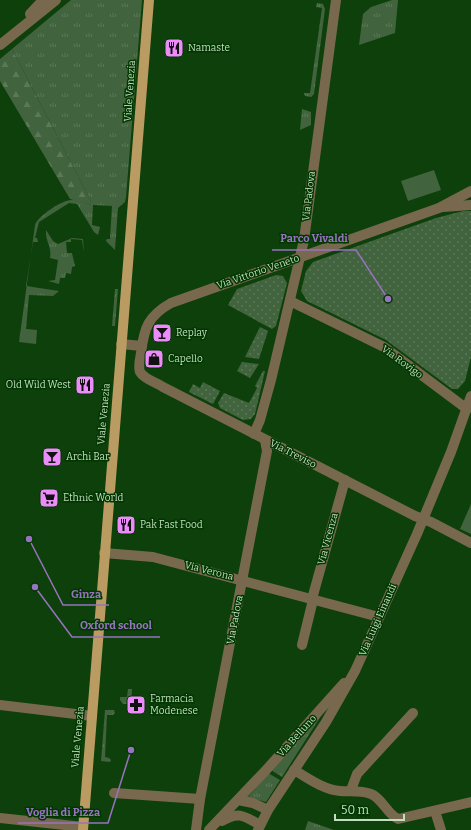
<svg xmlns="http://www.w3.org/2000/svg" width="471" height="830" font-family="Bitter,serif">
<defs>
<pattern id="grass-tufts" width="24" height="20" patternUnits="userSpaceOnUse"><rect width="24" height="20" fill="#41633d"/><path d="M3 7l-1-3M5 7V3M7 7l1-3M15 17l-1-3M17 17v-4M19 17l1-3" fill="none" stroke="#5b7957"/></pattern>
<pattern id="forest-firs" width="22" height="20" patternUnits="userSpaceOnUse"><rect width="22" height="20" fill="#41633d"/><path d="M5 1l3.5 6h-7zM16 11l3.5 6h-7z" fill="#5b7957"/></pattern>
<pattern id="park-dots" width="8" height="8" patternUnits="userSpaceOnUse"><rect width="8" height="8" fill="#41633d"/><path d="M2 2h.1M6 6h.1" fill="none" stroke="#5b7957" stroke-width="1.8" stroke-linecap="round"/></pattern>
</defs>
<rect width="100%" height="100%" fill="#0e400b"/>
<g fill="url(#grass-tufts)">
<path d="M71 0H142L126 197 125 202 118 208 115 250 106 241 107 239H110L112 206 93 205 92 225 100 227 98 235 94 232 77 204 69 203 39 222 35 238H37L38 242H33L26 286 59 291 53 296 29 295 26 329 37 330 36 344 19 342 35 225C38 216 62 200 71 200 78 199 86 204 93 205L12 49Z"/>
<path d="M392 0H398L395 33 359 45 363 14 371 7Z"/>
<path d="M317 3 323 4 325 9 314 94 311 97 305 96 304 93H310L322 8 316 7Z"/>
<path d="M302 109 311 112V125L300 130Z"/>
<path d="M46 230 53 241 58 244 72 238 83 239 84 252 82 240 71 239V242H66L67 253H72L75 266 72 267 71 274 66 273 65 278H60L59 284 48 281 55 280 58 260 50 258C52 246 45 241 46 230Z"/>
<path d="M115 289H118L115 326H112Z"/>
<path d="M128 689H132L131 704H123L120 700V697H127Z"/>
<path d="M326 708 282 777 271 770Z"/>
<path d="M105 710H114L115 713 113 715H107L105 757 109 758 111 760 110 762 101 761Z"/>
<path d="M268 773 280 780 266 802 248 797Z"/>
<path d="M308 821 334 830H305Z"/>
</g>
<path fill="url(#forest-firs)" d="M12 49 93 205 70 199 0 81V59Z"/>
<g fill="url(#park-dots)">
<path d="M463 211H471V357L465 381 458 389H452L386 340 307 301 301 291 306 271 313 262 436 218Z"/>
<path d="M276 275 283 276 287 283 276 326 272 329 228 305 237 289Z"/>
<path d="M260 327 268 331 259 359 245 357Z"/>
<path d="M242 362 259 364 250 378 237 371Z"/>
<path d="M263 371H265L255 414 251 419 243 420 220 408 218 403 224 393 249 403 257 388 255 386Z"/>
<path d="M203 382 220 391 213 404 189 392 193 384 200 388Z"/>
</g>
<g fill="#41633d">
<path d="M434 170 441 190 408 201 401 181Z"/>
<path d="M471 504V534L460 529Z"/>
</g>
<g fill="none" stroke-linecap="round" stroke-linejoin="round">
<g stroke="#78694e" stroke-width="10">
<path d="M30 14 43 0"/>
<path d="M0 45 56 0"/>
<path d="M471 191 439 208 171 303C148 316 144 328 141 353 140 358 138 367 140 372 144 379 157 383 163 387L415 516 431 522 471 543"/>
<path d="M443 207 471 205"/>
<path d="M290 301 384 347 467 409"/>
<path d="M121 344 142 346"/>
<path d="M254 434 260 420 271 380 304 240 336 0"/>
<path d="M104 553 153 557 379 617"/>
<path d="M302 645 312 604V599L345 480"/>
<path d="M0 705 92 716"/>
<path d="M294 770C308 778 324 790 340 791 350 792 360 790 371 794 382 798 387 814 398 819L471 802"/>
<path d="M351 790 357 774 413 713"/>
<path d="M114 793 200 799"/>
<path d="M238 800 253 803 268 810"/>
<path d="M435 811 441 830"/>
<path d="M0 818 83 827"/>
<path d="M222 821C239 811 244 816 260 825"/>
<path d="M196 830 200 799 267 451 265 440"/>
<path d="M209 830 267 769 344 683"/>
<path d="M258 830 268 810 326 722 355 671 417 534 451 452 471 396"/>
</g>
<path stroke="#ba9b62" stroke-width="10" d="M83 830 149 0"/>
</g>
<defs>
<g id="restaurant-square" transform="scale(1)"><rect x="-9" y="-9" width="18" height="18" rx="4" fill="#ec8cfb" stroke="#013600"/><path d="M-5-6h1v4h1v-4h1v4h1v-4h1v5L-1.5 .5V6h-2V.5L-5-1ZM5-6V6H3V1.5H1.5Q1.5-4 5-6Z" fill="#111"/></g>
<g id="bar-square" transform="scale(1)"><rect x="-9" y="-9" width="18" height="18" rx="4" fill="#ec8cfb" stroke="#013600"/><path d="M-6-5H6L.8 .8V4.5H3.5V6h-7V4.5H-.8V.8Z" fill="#111"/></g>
<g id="shop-square" transform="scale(1)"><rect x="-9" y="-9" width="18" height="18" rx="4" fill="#ec8cfb" stroke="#013600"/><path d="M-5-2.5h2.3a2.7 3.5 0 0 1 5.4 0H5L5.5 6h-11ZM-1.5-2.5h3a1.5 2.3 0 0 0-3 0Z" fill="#111"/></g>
<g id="supermarket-square" transform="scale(1)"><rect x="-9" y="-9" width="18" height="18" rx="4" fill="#ec8cfb" stroke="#013600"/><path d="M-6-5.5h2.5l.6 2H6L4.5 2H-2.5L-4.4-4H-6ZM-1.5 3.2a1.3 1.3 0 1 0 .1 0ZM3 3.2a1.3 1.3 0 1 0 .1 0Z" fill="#111"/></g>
<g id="pharmacy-square" transform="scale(1)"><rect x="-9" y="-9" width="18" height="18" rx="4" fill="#ec8cfb" stroke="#013600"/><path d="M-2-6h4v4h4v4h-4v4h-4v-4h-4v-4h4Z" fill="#111"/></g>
</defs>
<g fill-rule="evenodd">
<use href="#restaurant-square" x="174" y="48"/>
<use href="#bar-square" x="162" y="333"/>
<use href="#shop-square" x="154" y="359"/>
<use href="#restaurant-square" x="85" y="385"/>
<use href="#bar-square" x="52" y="457"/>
<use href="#supermarket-square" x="49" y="498"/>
<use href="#restaurant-square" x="126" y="525"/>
<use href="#pharmacy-square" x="136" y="705"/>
</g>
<g text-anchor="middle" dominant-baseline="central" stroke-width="3" stroke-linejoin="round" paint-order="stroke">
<g font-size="10" fill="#c3ddbf" stroke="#013600" text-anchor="start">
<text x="188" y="48">Namaste</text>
<text x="176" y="333">Replay</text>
<text x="168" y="359">Capello</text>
<text x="71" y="385" text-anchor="end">Old Wild West</text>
<text x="66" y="457">Archi Bar</text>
<text x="63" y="498">Ethnic World</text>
<text x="140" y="525">Pak Fast Food</text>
<text x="150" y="699">Farmacia<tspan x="150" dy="12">Modenese</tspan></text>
</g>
<g font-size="10" fill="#c3ddbf" stroke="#013600">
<text transform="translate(130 91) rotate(-86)">Viale Venezia</text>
<text transform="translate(309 196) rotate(-83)">Via Padova</text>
<text transform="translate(258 272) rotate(-19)">Via Vittorio Veneto</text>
<text transform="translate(402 362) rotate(36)">Via Rovigo</text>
<text transform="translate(104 414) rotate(-85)">Viale Venezia</text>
<text transform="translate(293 454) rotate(27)">Via Treviso</text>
<text transform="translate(328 539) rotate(-75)">Via Vicenza</text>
<text transform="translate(209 571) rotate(14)">Via Verona</text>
<text transform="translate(235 620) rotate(-79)">Via Padova</text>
<text transform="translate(378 620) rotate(-66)">Via Luigi Einaudi</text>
<text transform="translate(297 736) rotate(-48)">Via Belluno</text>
<text transform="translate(78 737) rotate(-85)">Viale Venezia</text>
</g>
</g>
<path fill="none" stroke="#9873bf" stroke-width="1.5" d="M388 299L356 250H272M29 539L63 605H109M35 587L72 637H160M131 750L108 823H18"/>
<g fill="#9873bf" stroke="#013600" stroke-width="1.5">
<circle cx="388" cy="299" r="4"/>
<circle cx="29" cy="539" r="4"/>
<circle cx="35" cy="587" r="4"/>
<circle cx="131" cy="750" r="4"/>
</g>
<g font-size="11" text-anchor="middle" font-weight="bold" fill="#9873bf" stroke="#013600" stroke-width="3" stroke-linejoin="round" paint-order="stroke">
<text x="314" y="242">Parco Vivaldi</text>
<text x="86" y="598">Ginza</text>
<text x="116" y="629">Oxford school</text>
<text x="63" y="816">Voglia di Pizza</text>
</g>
<path d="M335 814v6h69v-6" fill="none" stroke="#c3ddbf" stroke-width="2"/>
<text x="341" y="814" font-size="12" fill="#c3ddbf" stroke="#013600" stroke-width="3" paint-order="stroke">50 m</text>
</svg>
